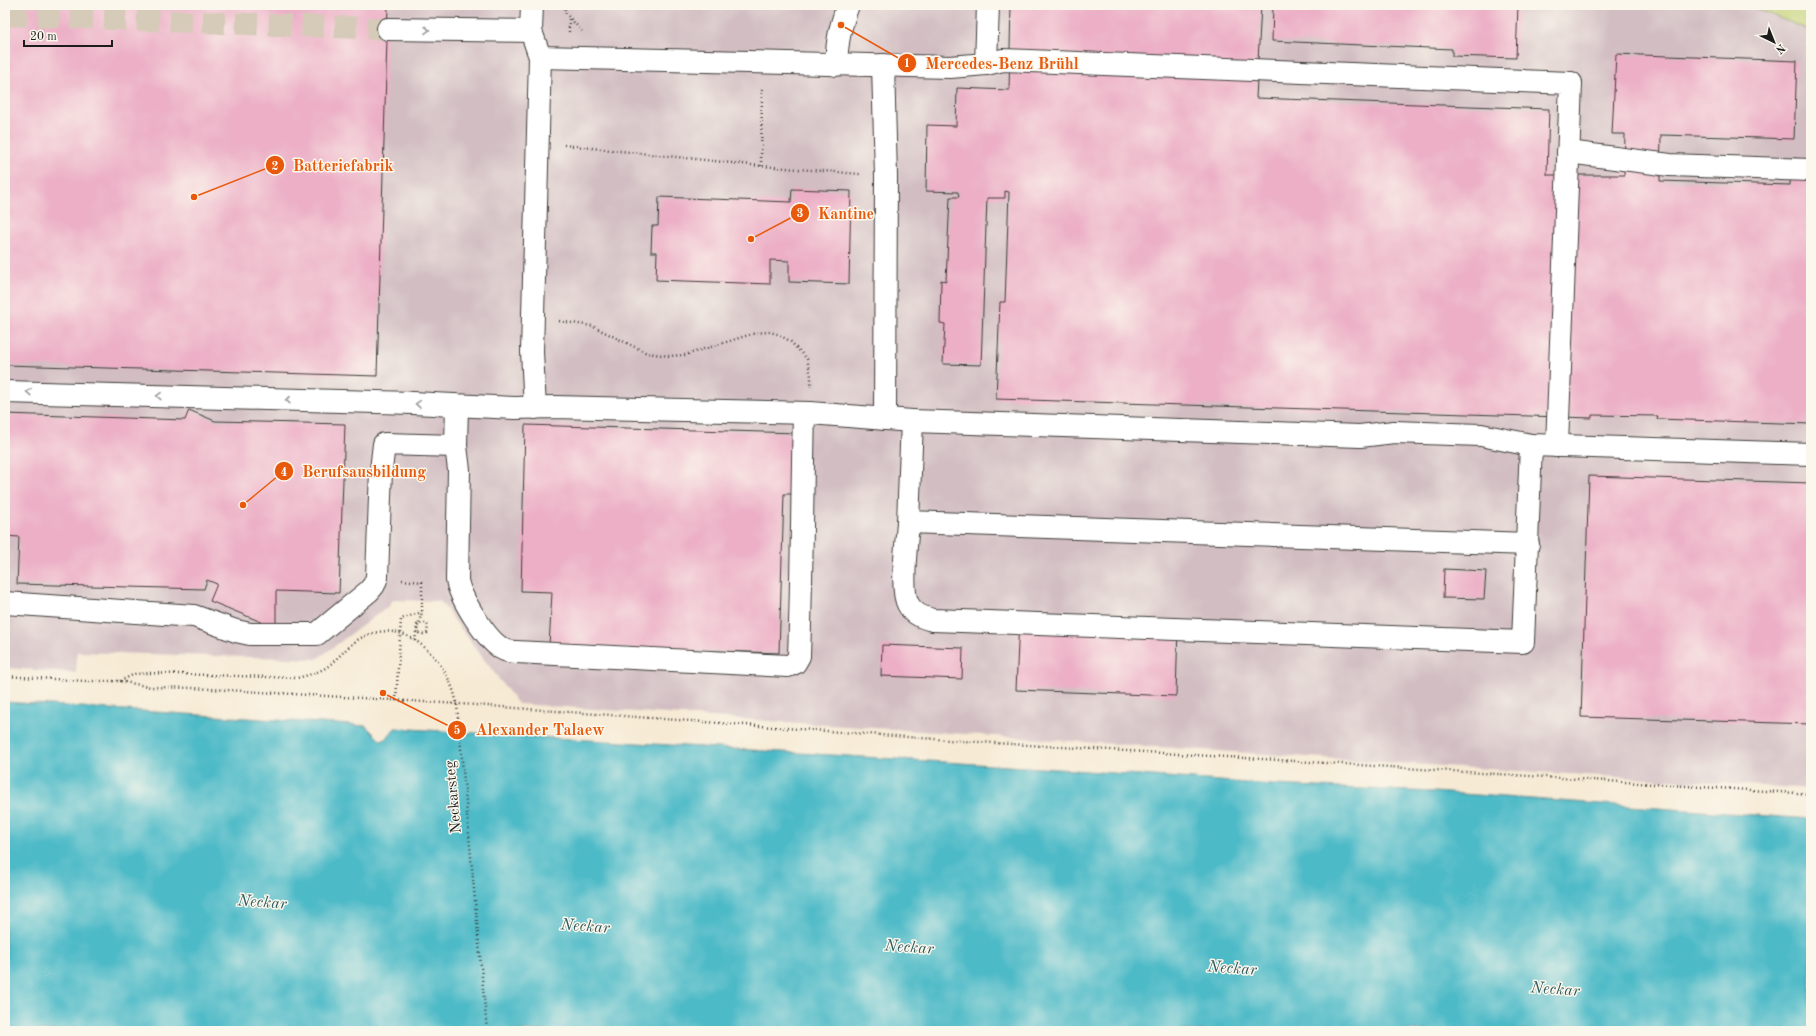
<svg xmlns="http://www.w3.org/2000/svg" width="1816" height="1036" font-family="'Old Standard TT',serif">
<rect width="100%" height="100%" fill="#fbf7ec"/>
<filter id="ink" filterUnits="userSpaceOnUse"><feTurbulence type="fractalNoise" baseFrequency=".025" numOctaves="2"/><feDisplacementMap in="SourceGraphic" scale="8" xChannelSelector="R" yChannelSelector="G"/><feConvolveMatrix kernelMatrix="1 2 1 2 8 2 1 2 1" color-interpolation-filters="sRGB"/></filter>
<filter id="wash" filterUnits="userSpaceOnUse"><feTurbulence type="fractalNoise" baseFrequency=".012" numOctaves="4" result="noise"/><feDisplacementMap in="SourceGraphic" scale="16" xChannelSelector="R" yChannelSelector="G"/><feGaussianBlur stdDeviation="0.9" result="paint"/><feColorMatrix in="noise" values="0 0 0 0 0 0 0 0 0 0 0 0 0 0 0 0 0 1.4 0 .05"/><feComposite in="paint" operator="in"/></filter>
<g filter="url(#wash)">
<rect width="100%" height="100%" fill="#f6ead4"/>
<path fill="#d2bec2" d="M5 5H1748L1811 31V789L1457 767 518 704 440 601 393 600 389 606 317 659 77 652 76 673 5 668Z"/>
<path fill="#c3d173" stroke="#707648" d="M1748 5H1807L1811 7V31Z"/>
<path fill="#4dbac7" stroke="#346b72" d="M5 702 366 726 380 740 386 739 395 728 1073 770 1273 785 1434 792 1811 819V1031H5Z"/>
<g id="blocks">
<g fill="#ecafc6">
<path d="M5 5H388L377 376 5 365Z"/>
<path d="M1011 5H1261L1256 98 1549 109 1547 175H1624L1625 134H1612L1616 54 1797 61 1794 139 1661 135 1660 181 1790 185 1791 158 1811 159V424L1657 419 1658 416 1592 415V418L996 399 1000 302H1005L1009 192 1005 191V198H987L981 365 943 364 945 324 940 323 941 280 946 281 950 197H959L958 192 926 191 927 125 956 126 957 88 1009 90Z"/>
<path d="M1273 5H1518L1516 58 1452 56V49L1272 41Z"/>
<path d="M792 189 851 191 849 284 789 282V261L770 260V284L656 280 657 252H651L652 226H658L659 197 791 202Z"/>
<path d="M189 410 215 421 345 424 339 593 276 591V628L210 601 217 584 207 580 204 589 17 584 19 537 5 536V414L185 420Z"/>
<path d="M525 425 797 433 795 494H784L779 653 549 646 552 592 521 591Z"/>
<path d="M1589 476 1811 483V724L1581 717Z"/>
<path d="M1444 569 1486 571 1484 599 1443 598Z"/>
<path d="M1019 619 1178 625 1176 696 1016 690Z"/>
<path d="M882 645 963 648 962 679 881 676Z"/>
</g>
</g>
</g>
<g filter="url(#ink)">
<use href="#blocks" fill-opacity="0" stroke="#3d3b38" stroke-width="1"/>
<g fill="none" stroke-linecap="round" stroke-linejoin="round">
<path stroke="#d5cbb8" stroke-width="22" stroke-dasharray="22 11" stroke-linecap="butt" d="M5 15 388 29"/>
<g stroke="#3d3b38" stroke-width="24">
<g id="minor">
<path d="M532 5 531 31 540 57 532 352 535 408"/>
<path d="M388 29 531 31"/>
<path d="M540 57 950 67 986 64 1003 60 1571 83 1557 446"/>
<path d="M986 64 988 5"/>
<path d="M836 65C837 42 840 27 848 5"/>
<path d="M883 65 886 176 885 419"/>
<path d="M1568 152 1670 165 1811 170"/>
<path d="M5 392 413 403 515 408 554 407 810 413 912 421 1360 436 1394 432 1481 435 1531 445 1811 454"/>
<path d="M457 406 456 446 459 470 457 580C460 598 486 639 501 648 506 651 510 652 516 652L788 666 795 663 799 656C802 575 802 494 804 413"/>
<path d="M912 421 908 522 1528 544"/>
<path d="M908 522C907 541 900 589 908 604 913 614 923 618 933 620L1523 642 1531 445"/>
<path d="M5 603 194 616 236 631 250 634H317L369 591 374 585 377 577 381 470 384 444 456 446"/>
</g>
</g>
<g stroke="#3d3b38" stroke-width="2.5" stroke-dasharray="1 3" stroke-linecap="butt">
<path d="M564 5 566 14 582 31"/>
<path d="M569 32V18"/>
<path d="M564 145 761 166 860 174"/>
<path d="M761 166 762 88"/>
<path d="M559 321 592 326 647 353 669 356 685 355 755 333 770 332 777 334 790 341 807 359 811 376V387"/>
<path d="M402 580 422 582V612L417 629 419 633 423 634 427 633 428 626 426 623H421"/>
<path d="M5 676 84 681H119L151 687 194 688 475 705 962 741 1311 762 1811 794"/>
<path d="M120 681 135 674 150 673"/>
<path d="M396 701 401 619 422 612"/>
</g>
<use href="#minor" stroke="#fff" stroke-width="22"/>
<g stroke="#3d3b38" stroke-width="2.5" stroke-dasharray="1 3" stroke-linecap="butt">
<path d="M415 641 417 625 421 623"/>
<path d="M150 673 297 678C309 675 321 672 331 664 340 656 348 646 359 639 405 612 450 662 457 705L487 1031"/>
</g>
</g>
<defs><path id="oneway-chevron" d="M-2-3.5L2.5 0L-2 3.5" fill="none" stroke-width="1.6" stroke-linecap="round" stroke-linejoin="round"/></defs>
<g stroke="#999">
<use href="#oneway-chevron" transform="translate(427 30) rotate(1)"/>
<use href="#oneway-chevron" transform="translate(29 392) rotate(-178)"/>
<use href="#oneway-chevron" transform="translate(159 396) rotate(-178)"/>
<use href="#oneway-chevron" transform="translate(288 400) rotate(-178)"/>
<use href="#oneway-chevron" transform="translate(418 404) rotate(-176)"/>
</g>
</g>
<g text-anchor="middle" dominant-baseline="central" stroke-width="3" stroke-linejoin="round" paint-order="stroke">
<g font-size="15" fill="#1c1c1c" stroke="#fbf7ec">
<text transform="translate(454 797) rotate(-95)">Neckarsteg</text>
</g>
<g font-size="16" font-style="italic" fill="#305b60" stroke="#fbf7ec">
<text transform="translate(262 903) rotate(4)">Neckar</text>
<text transform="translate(585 927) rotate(4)">Neckar</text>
<text transform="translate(909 948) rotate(4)">Neckar</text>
<text transform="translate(1232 969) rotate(4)">Neckar</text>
<text transform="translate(1555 990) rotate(4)">Neckar</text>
</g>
</g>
<path fill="none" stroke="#e8590c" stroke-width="1.5" d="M841 25L907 63M194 197L275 165M751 239L800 213M243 505L284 471M383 693L457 730"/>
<g fill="#e8590c" stroke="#fbf7ec" stroke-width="1.5">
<circle cx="841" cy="25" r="4"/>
<circle cx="194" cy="197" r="4"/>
<circle cx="751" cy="239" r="4"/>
<circle cx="243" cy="505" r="4"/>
<circle cx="383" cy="693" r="4"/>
<circle cx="907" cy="63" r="10"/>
<circle cx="275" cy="165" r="10"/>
<circle cx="800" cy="213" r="10"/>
<circle cx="284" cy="471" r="10"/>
<circle cx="457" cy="730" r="10"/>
</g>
<g font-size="12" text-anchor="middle" font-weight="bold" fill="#fff">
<text x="907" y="67">1</text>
<text x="275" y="170">2</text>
<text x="800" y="217">3</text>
<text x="284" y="476">4</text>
<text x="457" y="734">5</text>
</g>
<g font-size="16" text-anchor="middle" font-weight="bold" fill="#e8590c" stroke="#fbf7ec" stroke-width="3" stroke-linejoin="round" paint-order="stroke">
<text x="1002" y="69">Mercedes-Benz Brühl</text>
<text x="343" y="171">Batteriefabrik</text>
<text x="846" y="219">Kantine</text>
<text x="364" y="477">Berufsausbildung</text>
<text x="540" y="735">Alexander Talaew</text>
</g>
<rect width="1816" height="1036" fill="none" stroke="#fbf7ec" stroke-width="20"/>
<g transform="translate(1774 42) rotate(137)" stroke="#fbf7ec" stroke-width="3" paint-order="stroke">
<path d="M0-3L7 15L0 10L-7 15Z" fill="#1c1c1c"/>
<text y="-6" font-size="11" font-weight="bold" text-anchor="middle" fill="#1c1c1c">N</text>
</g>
<path d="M24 40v6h88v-6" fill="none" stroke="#1c1c1c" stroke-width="2"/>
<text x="30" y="40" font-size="12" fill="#1c1c1c" stroke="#fbf7ec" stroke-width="3" paint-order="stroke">20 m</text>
</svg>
